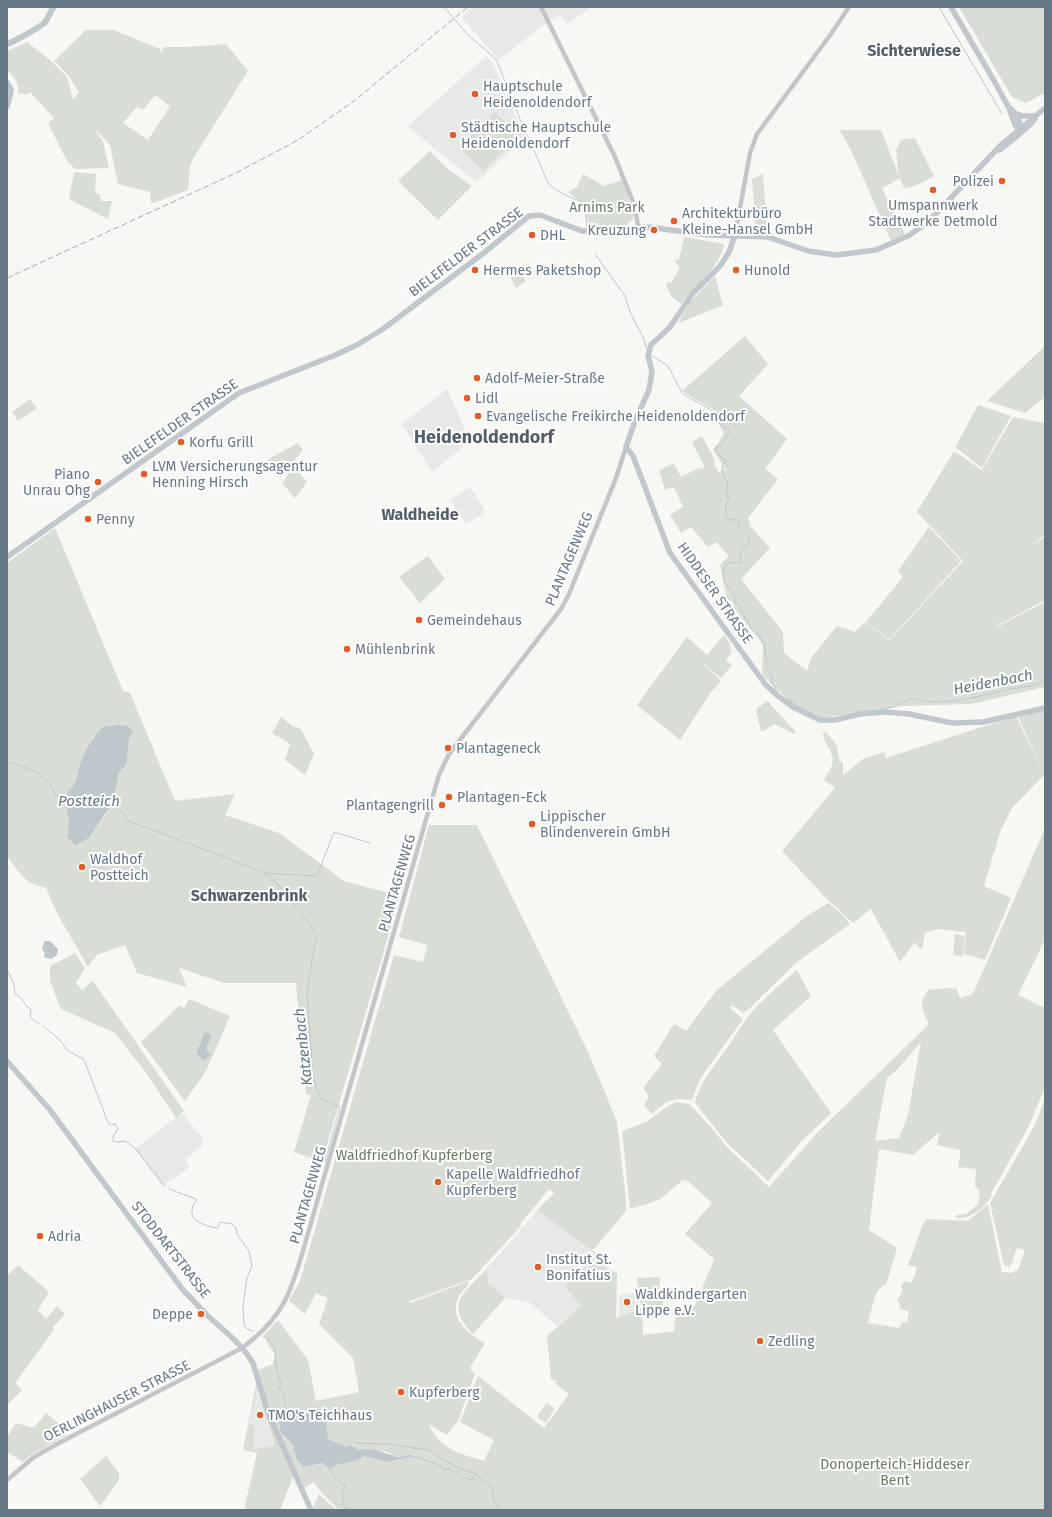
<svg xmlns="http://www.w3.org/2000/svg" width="1052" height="1517" font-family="'Fira Sans',sans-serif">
<rect width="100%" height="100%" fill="#f7f7f4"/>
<g fill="#e7e9e7">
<path d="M473 7H592L567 24 560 14 546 23 499 60 461 17Z"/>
<path d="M486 56 493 63 524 137 477 182 432 147 408 126Z"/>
<path d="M447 389 470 441 432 472 402 424Z"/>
<path d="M470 487 484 509 483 514 466 524 450 500Z"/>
<path d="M182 1113 203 1138 202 1146 186 1159 189 1168 162 1186 135 1149Z"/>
<path d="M538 1210 607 1260V1270L597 1264 577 1271 565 1287 581 1306 557 1326 529 1302 505 1298 489 1284 487 1270 483 1273Z"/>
<path d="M635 1293 636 1310 619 1317V1295Z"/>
<path d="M257 1389H258L275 1446 254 1449V1426L249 1425Z"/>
</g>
<g fill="#d8ded5" fill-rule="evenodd">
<path d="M959 7H1045V93L1026 103 1012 97Z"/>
<path d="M86 30H114L160 49 163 56 162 51 164 47H188L184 52 188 47 226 44 248 71 194 157 190 166 188 190 151 204 150 192 118 184 110 145 94 128 103 142 109 168 75 169 67 161 48 123 54 118 30 92 26 95 18 93C19 84 15 76 7 71V51L27 42 51 61 67 77 73 99 79 93 69 76 54 61ZM155 95 170 106 148 140 123 123 142 101 137 107 143 110Z"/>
<path d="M495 112 519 136 483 171 459 147Z"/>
<path d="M839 130H881L899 176 896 150 901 140 915 138 934 176C928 180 911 189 904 188L900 178 882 188 905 234 891 241 850 148Z"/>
<path d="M430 151 449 170 472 186 438 220 398 181Z"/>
<path d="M74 172 96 174 95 193 100 194 101 201H112L108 219 69 199Z"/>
<path d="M583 174 604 186 622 180 634 214 633 219 626 225 590 230 585 205 568 192 577 187Z"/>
<path d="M763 174 767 231H756L752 179Z"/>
<path d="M684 237 724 244C722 264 694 288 681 304L672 297 666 285 668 282 671 283 680 268 674 260 679 259Z"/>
<path d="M519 268 526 281 516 288 509 274Z"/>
<path d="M715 276 723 305 679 323V321L691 301Z"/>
<path d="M745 336 768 364 739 396 787 439 765 469 778 479 748 518 751 527 770 548 741 579 783 632 784 653 807 671 811 658 837 626 855 632 865 622 889 641 963 561 917 512 954 451 982 470 1013 417 1045 423V535L1029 547 1045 537V600L997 626 988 614 997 627 1045 602V687L971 704 902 706 822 718 791 703 762 675 763 644 736 611 732 601 727 600 720 565 729 556 716 542 708 547 691 527 681 533 670 515 683 507 674 487 665 490 659 470 674 463 681 477 697 469 705 468 692 442 702 436 716 462 707 466 714 463 719 473 723 467 724 471 726 470 713 450 724 434 717 419V412L682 391Z"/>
<path d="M1045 346V397L1025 413 987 401Z"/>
<path d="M30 399 37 408 18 421 12 412Z"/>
<path d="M978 405 1011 416 982 468C973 462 966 454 957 449L956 446Z"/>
<path d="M298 443 303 450 281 477 268 459Z"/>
<path d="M294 467 307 482 295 498 282 483Z"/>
<path d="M929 527 961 561 889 640 866 622 903 577 898 571Z"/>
<path d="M55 528 123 691 130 693 175 801 235 794 225 815 279 833 344 881 400 896 322 1162 294 1152 311 1095 306 1094 296 983H224L179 968 187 987 137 973 125 945 97 955 88 967 57 913 46 888 30 883 21 875 7 856V819L8 818 7 816V563ZM94 736 129 738 127 762 119 773 115 791 109 802 107 813 89 838 74 843 67 837 69 822 66 806 68 799 82 760Z"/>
<path d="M428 556 445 579 420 603 399 577Z"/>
<path d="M724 635 729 642 732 652 726 660 732 665 721 678 702 662 721 681 711 692 680 740 637 705 687 637 707 655Z"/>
<path d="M767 701 796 732 794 734 775 724 761 732 756 709Z"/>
<path d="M1045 709V774L1012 808 1000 832 984 886 1011 898 985 960 964 954 966 932 937 929 925 933 922 949 917 946 915 942 900 962 871 909 853 923 826 898 782 851 835 788 824 780C827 775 830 770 832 765 836 753 823 744 823 732H826L836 744 840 762H843V775L863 759 884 752 886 758 1016 716 1041 767 1018 716Z"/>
<path d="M281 717 292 726 300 728 314 754 305 775 285 760 290 744 272 733Z"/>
<path d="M429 825H477L589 1054 617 1122 626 1200V1211L594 1249H590L537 1210 554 1193 549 1189 520 1224 521 1226 472 1279 410 1301V1303L469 1281C469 1286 464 1289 461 1293 446 1315 467 1334 485 1343L470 1368 475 1374 458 1421 447 1435 428 1424C441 1450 458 1453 484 1461L494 1440 460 1422 478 1376 544 1428 569 1394 556 1384V1381L551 1379 547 1336 581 1306 565 1287 577 1271 597 1264 617 1273 616 1318 642 1308 643 1335 674 1331 676 1310 693 1309 713 1263 714 1259 685 1234 712 1203 688 1181 683 1180 659 1200 630 1209 622 1131 646 1122 665 1108 676 1102 689 1104 711 1127 726 1146 769 1187 818 1132 929 1024C922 1009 918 1005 928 990L946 988 957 989 960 998 973 994 1045 828V939L1018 995 1045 1008V1087L1030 1124 991 1194 992 1196C983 1208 971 1220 956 1218L957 1215 966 1214 978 1204 980 1191 975 1186 976 1169 958 1167 961 1150 937 1145 939 1134H937L913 1155 879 1149 869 1230 897 1248 886 1285H884L878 1290 875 1296 868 1323 899 1328 902 1322H907L909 1312 899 1308 901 1304 897 1301 903 1290 901 1287 904 1281 912 1283 917 1267 908 1265 923 1224 927 1219 968 1221 988 1204 1002 1272 1011 1273 1018 1270 1025 1250 1017 1248 1010 1267 1004 1265 990 1203 1035 1125 1045 1098V1510H339L321 1492 314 1482 304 1488 298 1474 293 1477 280 1510H244L257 1453 243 1450 256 1385 262 1383 258 1370 273 1364 275 1355 263 1336 278 1320 308 1360 316 1401 359 1392 353 1358 319 1324 328 1298 316 1293 305 1314 289 1301 300 1281 394 955 423 962 427 945 399 937ZM921 1042 908 1115 899 1138 875 1141 887 1078 895 1072ZM257 1389H258L275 1446 254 1449V1425H249ZM290 1411 306 1414 315 1412H320L325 1418 328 1439 346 1447 350 1445 359 1450 365 1448 387 1452 394 1456H412L387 1462 364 1456 356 1461 336 1465 328 1469 327 1465 323 1463 303 1467 296 1458 293 1445 282 1435 279 1421 283 1412Z"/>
<path d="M828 903 843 915 850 924 797 962 748 1010 743 1013 732 1005 730 1008 743 1019 700 1079 692 1100C671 1097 667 1101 652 1114L644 1105 649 1097 643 1088 662 1064 654 1056 674 1024 686 1031 716 991 808 915Z"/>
<path d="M955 934 965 936 963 956 953 955Z"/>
<path d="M75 953 85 968 76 983 82 990 93 981 184 1111 176 1118 147 1074 115 1033 61 1009 50 981V966Z"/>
<path d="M797 970 811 996 773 1030 831 1113 801 1142 768 1181 728 1144 695 1103C700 1083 710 1071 722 1055 734 1039 743 1022 756 1007 769 994 783 982 797 970Z"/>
<path d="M189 999 230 1016 206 1071 185 1101 141 1042 179 1006 184 1008Z"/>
<path d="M18 1265 49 1292 38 1310 46 1319 57 1306 65 1314 53 1327V1331L15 1383 22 1390 7 1405V1276Z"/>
<path d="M487 1269 489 1284 505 1298 473 1334C444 1305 464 1292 487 1269Z"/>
<path d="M660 1277 659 1291 664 1295 662 1308 640 1305 637 1278Z"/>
<path d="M546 1403 555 1408 546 1423 537 1417Z"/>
<path d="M46 1413 57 1422 67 1435 31 1455 23 1462 7 1452V1437L16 1423 34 1428Z"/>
<path d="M106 1456 119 1473V1480L100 1506 80 1479Z"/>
<path d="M319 1494 336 1510H314L313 1508Z"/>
</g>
<g fill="#bdc7cc">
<path d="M117 725 128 726 133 732 129 738 127 763 119 773 115 791 109 802 110 807 89 838 75 845 67 837 69 822 66 806 68 802 67 793C77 785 77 771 82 759 87 747 94 736 103 727Z"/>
<path d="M45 941H50L58 949 57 955 51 959 44 957 45 954 42 948Z"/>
<path d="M205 1032 212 1035 206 1049 211 1054 205 1060 196 1054Z"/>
<path d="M287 1411 306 1414 315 1412H320L326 1421 328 1439 346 1447 350 1445 359 1450C371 1445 383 1453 394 1456 399 1458 405 1455 410 1455L413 1456 387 1462 364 1456 356 1461 336 1465 329 1469 323 1463 303 1467 296 1458 293 1445 281 1433 279 1421 283 1412Z"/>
</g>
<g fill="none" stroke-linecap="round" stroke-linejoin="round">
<g stroke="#bdc7cc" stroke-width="1">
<path d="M444 7 468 35 496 59 526 134 529 138 547 181 552 187 565 195 585 203 587 227"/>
<path d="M939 7 1002 114"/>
<path d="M595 254 625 296 630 312 643 337 647 349"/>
<path d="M651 355 668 366 682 393 716 413 720 425 728 429 729 433 722 445 715 448 722 459 728 460 723 464"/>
<path d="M722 465 724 477 728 482 726 496 729 497 726 505V517L730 520H739L738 525 748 535 750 541C745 550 738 548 741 562L729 563 724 567V581L734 595 735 602 740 606 742 613 751 628 759 635 765 648 767 669 772 677V683L778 693"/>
<path d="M786 698 802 708"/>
<path d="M879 710 893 707 911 698C953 710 990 690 1030 686 1036 685 1040 682 1045 682"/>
<path d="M7 762C28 767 48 774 56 796L68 799"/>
<path d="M109 802C118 806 124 812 128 821L182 841"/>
<path d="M185 842 265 873 276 882 296 907"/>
<path d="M265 873 317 876 334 832 370 843"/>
<path d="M299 911 316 933"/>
<path d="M316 938 307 992 313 1078 320 1098 340 1107 325 1162"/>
<path d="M7 969 14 985 15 994C23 997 24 1005 31 1010L30 1017 39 1024"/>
<path d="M43 1026 59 1039 67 1050 83 1059 85 1062 107 1120 110 1125 115 1124 118 1129 113 1136V1141L117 1142 125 1141 135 1148 165 1186"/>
<path d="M169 1189 196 1199C196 1203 192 1205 192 1210 190 1222 209 1227 218 1228L220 1222 232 1224 236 1228 237 1234 249 1251 252 1266 247 1278 243 1305 244 1324 246 1328 253 1331"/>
<path d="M267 1337 275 1348 276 1367 281 1384 279 1389 283 1394 287 1411"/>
<path d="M356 1443 387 1444 428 1450 460 1469 476 1474 493 1489V1500L500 1510"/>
<path d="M413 1456 440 1465 443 1470 449 1469 456 1473 460 1469"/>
<path d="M330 1468 334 1476 345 1486 342 1492 344 1507 352 1510"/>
<path d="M462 1477 472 1480 476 1474"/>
</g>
<g stroke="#bdc7cc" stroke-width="6">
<path d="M7 44C13 42 43 26 46 21 49 16 50 11 54 7"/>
<path d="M7 83 11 90 7 106"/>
</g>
<g stroke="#c2c6c9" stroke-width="4.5">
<path d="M541 7 615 157 635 207 638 226"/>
<path d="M735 235 750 153 757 134 831 34 849 7"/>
<path d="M7 1480 34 1457 57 1444 242 1348C281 1319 290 1296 303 1251L431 802 439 775 449 754 561 609 569 594 616 478 626 447"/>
</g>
<g stroke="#c0c7cd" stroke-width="5.5">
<path d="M951 7 993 79 1009 108 1015 125 1021 132"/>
<path d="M1010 108C1017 115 1020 120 1021 130"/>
<path d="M1016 114 1023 116H1034"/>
<path d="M1000 150 1029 126 1035 119"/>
<path d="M735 235 729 252 720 266 693 293 670 327 651 345 648 355 652 372 649 390 635 421 626 447 633 456 670 553 765 684 778 696 793 707 820 720H835L860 714 884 712 909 714 952 723 983 722 1045 708"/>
<path d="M7 557 239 393 333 356 357 345 383 329 485 252 529 216 540 215 582 231 648 227 708 235 768 237 808 251 837 255 876 250 908 236 927 223 1002 144 1045 108"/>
<path d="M7 1061 50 1110 183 1290C191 1298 199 1307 207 1315 224 1331 241 1343 253 1363L268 1413 311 1510"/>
</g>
<path stroke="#a4aab0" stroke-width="1" stroke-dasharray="6 3" stroke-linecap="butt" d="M7 278 236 173 298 140 354 101 468 7"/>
</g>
<g fill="#e55a25" stroke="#fff" stroke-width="1.5">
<circle cx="475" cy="94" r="4"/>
<circle cx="453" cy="135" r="4"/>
<circle cx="1002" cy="181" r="4"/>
<circle cx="933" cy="190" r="4"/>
<circle cx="674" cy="221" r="4"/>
<circle cx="654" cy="230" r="4"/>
<circle cx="532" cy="235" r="4"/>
<circle cx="475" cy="270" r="4"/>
<circle cx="736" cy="270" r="4"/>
<circle cx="477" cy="378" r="4"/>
<circle cx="467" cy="398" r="4"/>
<circle cx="478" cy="416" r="4"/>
<circle cx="181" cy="442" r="4"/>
<circle cx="144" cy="474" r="4"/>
<circle cx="98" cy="482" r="4"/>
<circle cx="88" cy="519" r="4"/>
<circle cx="419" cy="620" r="4"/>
<circle cx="347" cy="649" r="4"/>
<circle cx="448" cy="748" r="4"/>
<circle cx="449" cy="797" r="4"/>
<circle cx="442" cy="805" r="4"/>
<circle cx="532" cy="824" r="4"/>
<circle cx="82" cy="867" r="4"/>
<circle cx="438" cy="1182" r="4"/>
<circle cx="40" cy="1236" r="4"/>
<circle cx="538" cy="1267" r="4"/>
<circle cx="627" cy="1302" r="4"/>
<circle cx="201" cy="1314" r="4"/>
<circle cx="760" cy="1341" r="4"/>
<circle cx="401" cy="1392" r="4"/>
<circle cx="260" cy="1415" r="4"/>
</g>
<g text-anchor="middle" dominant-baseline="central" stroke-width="4" stroke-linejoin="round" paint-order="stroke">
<g font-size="14" fill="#657685" stroke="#fff" text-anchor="start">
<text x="483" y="86">Hauptschule<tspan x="483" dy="16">Heidenoldendorf</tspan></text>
<text x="461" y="127">Städtische Hauptschule<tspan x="461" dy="16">Heidenoldendorf</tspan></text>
<text x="994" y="181" text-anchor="end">Polizei</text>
<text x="933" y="205" text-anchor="middle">Umspannwerk<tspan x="933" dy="16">Stadtwerke Detmold</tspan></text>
<text x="682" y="213">Architekturbüro<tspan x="682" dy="16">Kleine-Hansel GmbH</tspan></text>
<text x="646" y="230" text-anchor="end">Kreuzung</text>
<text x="540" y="235">DHL</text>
<text x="483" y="270">Hermes Paketshop</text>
<text x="744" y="270">Hunold</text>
<text x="485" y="378">Adolf-Meier-Straße</text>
<text x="475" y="398">Lidl</text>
<text x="486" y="416">Evangelische Freikirche Heidenoldendorf</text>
<text x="189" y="442">Korfu Grill</text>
<text x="152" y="466">LVM Versicherungsagentur<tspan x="152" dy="16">Henning Hirsch</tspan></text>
<text x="90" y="474" text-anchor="end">Piano<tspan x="90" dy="16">Unrau Ohg</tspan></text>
<text x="96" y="519">Penny</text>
<text x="427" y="620">Gemeindehaus</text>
<text x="355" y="649">Mühlenbrink</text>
<text x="456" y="748">Plantageneck</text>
<text x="457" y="797">Plantagen-Eck</text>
<text x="434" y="805" text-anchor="end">Plantagengrill</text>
<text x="540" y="816">Lippischer<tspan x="540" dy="16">Blindenverein GmbH</tspan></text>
<text x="90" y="859">Waldhof<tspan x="90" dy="16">Postteich</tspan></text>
<text x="446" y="1174">Kapelle Waldfriedhof<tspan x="446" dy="16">Kupferberg</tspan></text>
<text x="48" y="1236">Adria</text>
<text x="546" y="1259">Institut St.<tspan x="546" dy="16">Bonifatius</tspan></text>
<text x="635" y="1294">Waldkindergarten<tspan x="635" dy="16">Lippe e.V.</tspan></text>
<text x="193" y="1314" text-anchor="end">Deppe</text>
<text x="768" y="1341">Zedling</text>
<text x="409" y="1392">Kupferberg</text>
<text x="268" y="1415">TMO's Teichhaus</text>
</g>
<g font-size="14" fill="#687c64" stroke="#fff">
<text x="607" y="207">Arnims Park</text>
<text x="414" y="1155">Waldfriedhof Kupferberg</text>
<text x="895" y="1464">Donoperteich-Hiddeser<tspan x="895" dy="16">Bent</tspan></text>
</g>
<g font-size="14" fill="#657685" stroke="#fff">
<text transform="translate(466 252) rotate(-37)">BIELEFELDER STRASSE</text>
<text transform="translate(180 422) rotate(-35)">BIELEFELDER STRASSE</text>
<text transform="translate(569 559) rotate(-67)">PLANTAGENWEG</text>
<text transform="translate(715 593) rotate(55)">HIDDESER STRASSE</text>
<text transform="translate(397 883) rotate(-74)">PLANTAGENWEG</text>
<text transform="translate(308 1195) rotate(-74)">PLANTAGENWEG</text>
<text transform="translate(171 1250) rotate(52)">STODDARTSTRASSE</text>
<text transform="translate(117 1401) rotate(-27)">OERLINGHAUSER STRASSE</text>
</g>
<g font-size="15" font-style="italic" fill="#617781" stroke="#fff">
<text transform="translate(993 682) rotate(-11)">Heidenbach</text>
<text x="89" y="801">Postteich</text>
<text transform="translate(303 1047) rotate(-96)">Katzenbach</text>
</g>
<g font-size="16" font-weight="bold" fill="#535f6a" stroke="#fff">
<text x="914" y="50">Sichterwiese</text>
<text x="420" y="514">Waldheide</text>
<text x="249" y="895">Schwarzenbrink</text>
</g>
<g font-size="18" font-weight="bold" fill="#535f6a" stroke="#fff">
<text x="484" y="437">Heidenoldendorf</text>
</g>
</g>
<rect width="1052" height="1517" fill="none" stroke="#657685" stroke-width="16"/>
</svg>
